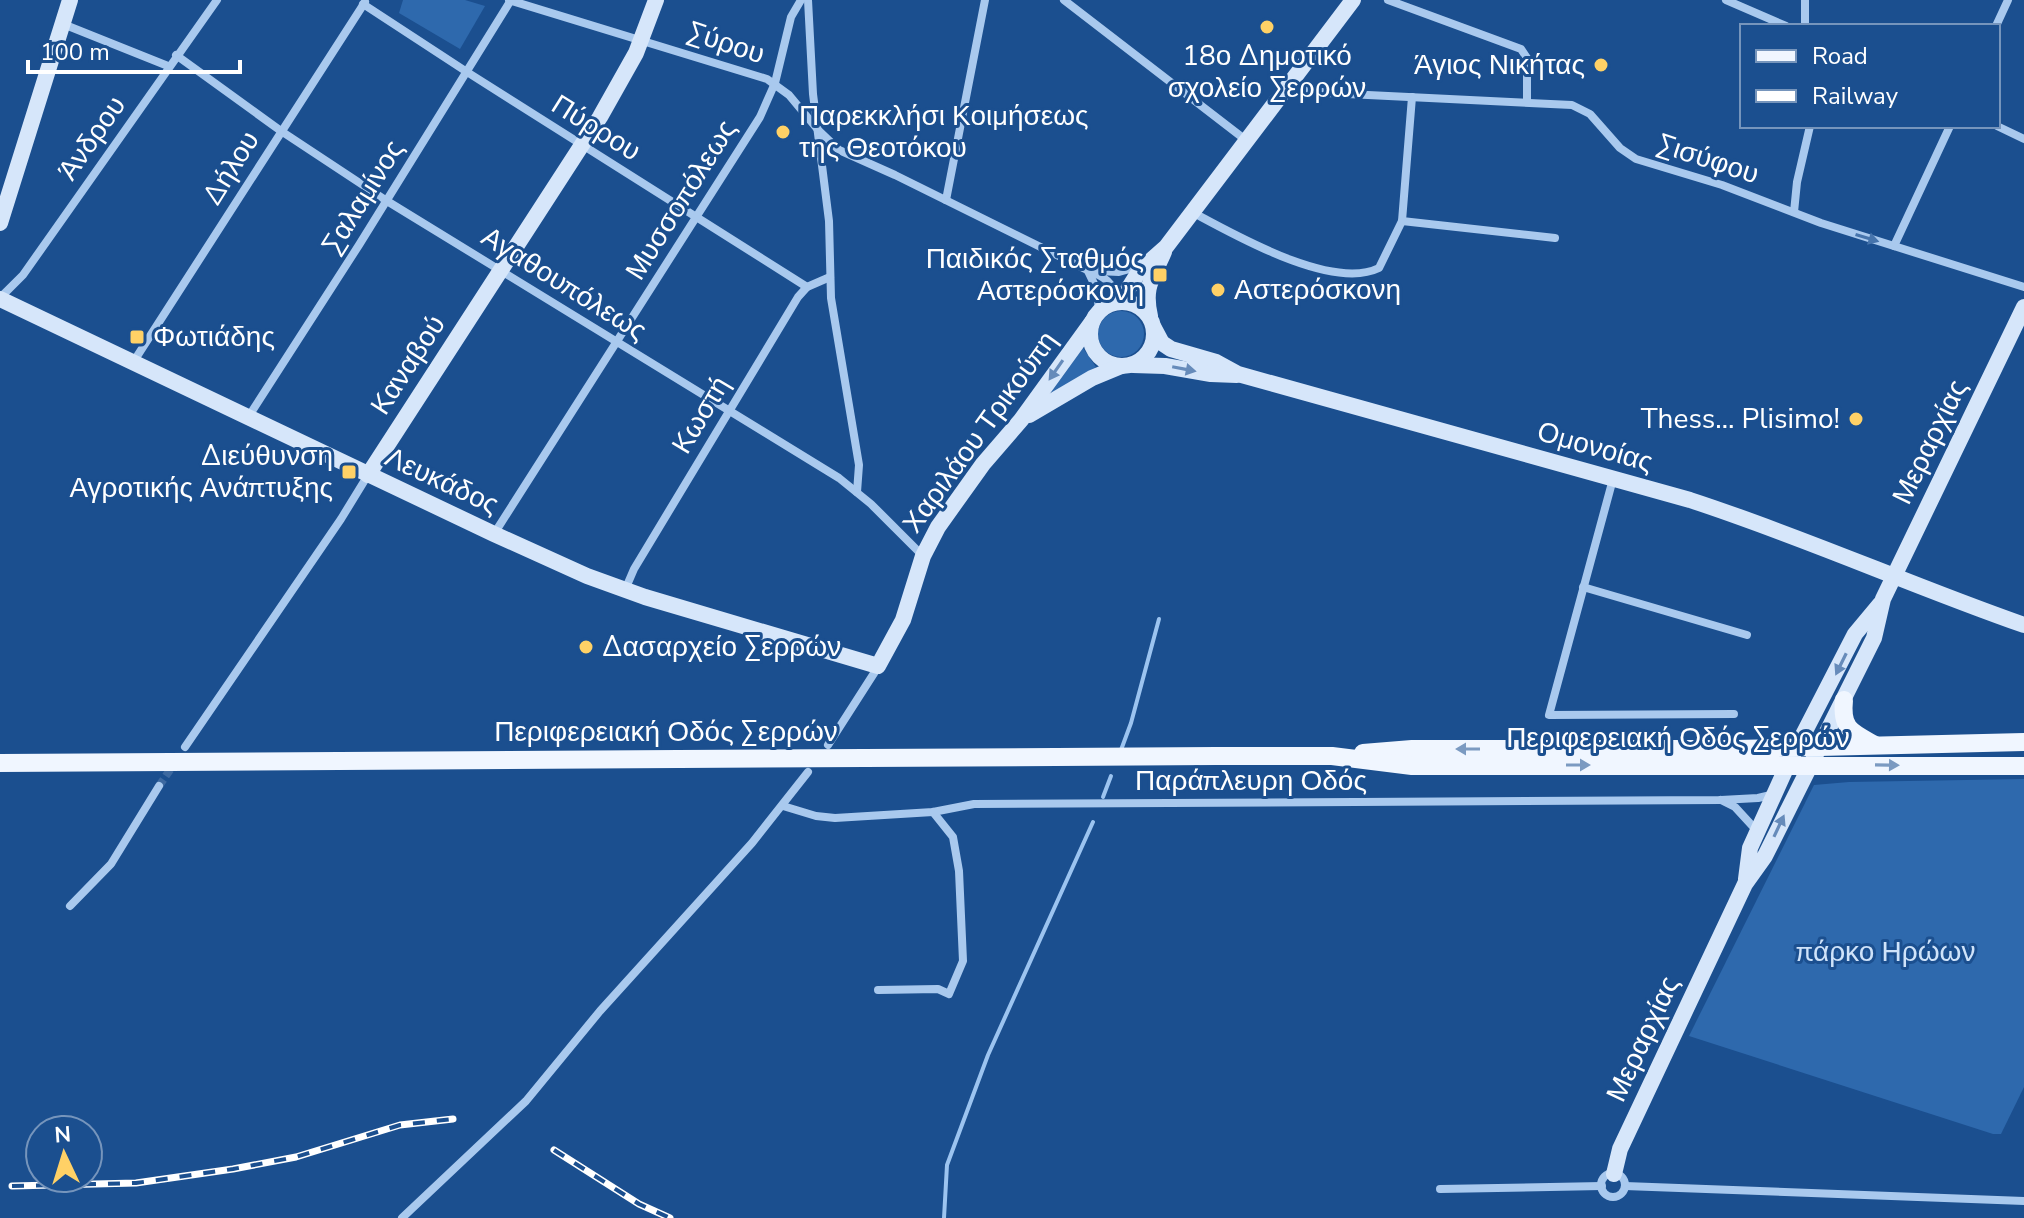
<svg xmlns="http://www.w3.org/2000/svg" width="2024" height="1218" font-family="'Nunito Sans',sans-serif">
<rect width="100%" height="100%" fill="#1b4f8f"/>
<g fill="#2e69ad">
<path d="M403 0H465L485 6 460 49 399 13Z"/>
<circle cx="1121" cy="334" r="23"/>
<path d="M1083 348 1096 367 1052 393V391Z"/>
<path d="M2024 779V1087L2001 1134H1993L1689 1036 1814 785 1849 782Z"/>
</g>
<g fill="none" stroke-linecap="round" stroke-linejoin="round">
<g stroke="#9cc4f0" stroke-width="4">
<path d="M1121 750 1131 723 1159 619"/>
<path d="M1103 797 1111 776"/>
<path d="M944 1218 947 1165 988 1055 1093 822"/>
</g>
<path stroke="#3d69a0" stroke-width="8" stroke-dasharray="8 4" stroke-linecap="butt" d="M159 786 174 764"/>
<g stroke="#a9c9ee" stroke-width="8">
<path d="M509 0 767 79 789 95 819 131 839 150 895 175 1087 270C1103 276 1116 283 1116 301"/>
<path d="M808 0 813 94 829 221 831 298 859 465 857 492"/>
<path d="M1064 0 1247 141"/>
<path d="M1388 0 1521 49 1527 58V102"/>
<path d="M1726 0 1786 26"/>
<path d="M363 4 467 72 807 287"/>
<path d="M63 24 168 66"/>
<path d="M1805 26V0"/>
<path d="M1996 26 2008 0"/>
<path d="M176 55 281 131 387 201 839 478 871 504 922 555"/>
<path d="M1293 80 1307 89 1327 93 1572 105 1590 114 1620 148 1636 159 1722 185 1821 223 2024 287"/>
<path d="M1412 97 1402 221 1555 238"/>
<path d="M1997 126 2024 139"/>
<path d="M946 200 985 0"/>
<path d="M1192 212C1235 235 1332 291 1379 268L1402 221"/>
<path d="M1794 212 1797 182 1810 126"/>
<path d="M1894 246 1950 126"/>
<path d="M1088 271 1097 290 1099 311"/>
<path d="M1098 271 1119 272 1140 266"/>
<path d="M0 298 23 275 217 0"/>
<path d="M134 361 365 2"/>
<path d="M249 416 359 245 511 0"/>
<path d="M1613 479 1549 715 1734 714"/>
<path d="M494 534 760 117 775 83 791 17 801 0"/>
<path d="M1583 587 1747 635"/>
<path d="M625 590 634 569 798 297 807 287 830 277"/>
<path d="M828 745 878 667"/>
<path d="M185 747 341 519 368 475"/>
<path d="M1721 800 1735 807 1758 832"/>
<path d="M783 806 816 816 835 818 933 812 974 804 1721 800 1758 798 1775 794"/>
<path d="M70 906 111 864 159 786"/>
<path d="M878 990 938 989 949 994 963 961 959 871 953 837 933 812"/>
<circle cx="1613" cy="1185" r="12"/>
<path d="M1625 1186 2024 1201"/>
<path d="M1440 1189 1602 1186"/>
<path d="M402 1218 526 1101 600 1011 752 843 808 772"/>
</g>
<g stroke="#d6e6fa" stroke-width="16">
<path d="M0 223 70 0"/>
<path d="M0 299 494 534 587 576 645 597 878 666 903 620 923 556 938 527 983 464 1021 420 1092 322"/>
<circle cx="1122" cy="334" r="32"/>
<path d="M1120 302 1140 270 1166 247 1353 0"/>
<path d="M1150 316C1143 286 1153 278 1164 252"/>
<path d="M1154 328 1162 343 1171 349 1216 362 1238 374 1690 500C1804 537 1912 586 2024 625"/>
<path d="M1133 365 1165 366 1211 374 1237 375"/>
<path d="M1029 415 1092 378 1121 366"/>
<path d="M368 475 600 117 636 53 656 0"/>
<path d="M1746 879 1750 848 1788 764 1855 634 1880 604"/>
<path d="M1614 1174 1620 1149 1745 884 1765 856 1874 638 1883 599 2024 307"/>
</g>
<g stroke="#f0f6ff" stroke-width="18">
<path d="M1844 700C1841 729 1851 732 1875 745"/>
<path d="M1363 753 1412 749H1735L2024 742"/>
<path d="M0 763 1216 756H1332L1412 766H2024"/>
</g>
<g stroke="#fff" stroke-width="7">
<g id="rail">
<path d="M554 1150 639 1204 670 1218"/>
<path d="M12 1186 136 1183 233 1169 296 1157 400 1125 453 1119"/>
</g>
</g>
<use href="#rail" stroke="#1b4f8f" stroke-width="4" stroke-dasharray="12" stroke-linecap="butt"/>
</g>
<defs><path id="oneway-solid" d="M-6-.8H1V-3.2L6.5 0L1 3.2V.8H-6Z" transform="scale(2)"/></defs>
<use fill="#4674ac" href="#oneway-solid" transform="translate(1867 238) rotate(17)"/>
<g fill="#668bba">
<use href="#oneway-solid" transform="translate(1184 369) rotate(11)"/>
<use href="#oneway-solid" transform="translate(1056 370) rotate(125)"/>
<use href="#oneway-solid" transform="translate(1841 664) rotate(116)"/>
<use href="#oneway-solid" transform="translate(1779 826) rotate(-65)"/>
</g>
<g fill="#7b9ac1">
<use href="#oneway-solid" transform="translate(1468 749) rotate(-180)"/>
<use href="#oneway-solid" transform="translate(1578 765)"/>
<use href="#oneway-solid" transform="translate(1887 765) rotate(1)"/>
</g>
<g fill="#ffd166" stroke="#1b4f8f" stroke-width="3">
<circle cx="1267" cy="27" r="8"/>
<circle cx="1601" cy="65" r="8"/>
<circle cx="783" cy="132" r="8"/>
<rect x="1152" y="267" width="16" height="16" rx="4"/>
<circle cx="1218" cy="290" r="8"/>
<rect x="129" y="329" width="16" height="16" rx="4"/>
<circle cx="1856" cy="419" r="8"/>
<rect x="341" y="464" width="16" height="16" rx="4"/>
<circle cx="586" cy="647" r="8"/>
</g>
<g text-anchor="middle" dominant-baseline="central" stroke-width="6" stroke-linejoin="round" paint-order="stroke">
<g font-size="28" fill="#fff" stroke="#1b4f8f">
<text transform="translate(726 43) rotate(18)">Σύρου</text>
<text transform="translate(596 128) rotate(32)">Πύρρου</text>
<text transform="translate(92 138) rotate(-55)">Άνδρου</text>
<text transform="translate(1708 159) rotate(18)">Σισύφου</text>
<text transform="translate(231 168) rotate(-58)">Δήλου</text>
<text transform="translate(363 197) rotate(-58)">Σαλαμίνος</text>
<text transform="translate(681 200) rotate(-58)">Μυσσοπόλεως</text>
<text transform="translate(564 284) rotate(32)">Αγαθουπόλεως</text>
<text transform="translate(408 365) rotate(-57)">Καναβού</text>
<text transform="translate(701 415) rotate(-59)">Κωστή</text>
<text transform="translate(980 432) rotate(-54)">Χαριλάου Τρικούπη</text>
<text transform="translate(1930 442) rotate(-64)">Μεραρχίας</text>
<text transform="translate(1595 447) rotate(16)">Ομονοίας</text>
<text transform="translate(442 481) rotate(25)">Λευκάδος</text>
<text x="666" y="732">Περιφερειακή Οδός Σερρών</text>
<text x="1678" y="738">Περιφερειακή Οδός Σερρών</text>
<text x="1251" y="781">Παράπλευρη Οδός</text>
<text transform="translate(1643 1039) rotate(-65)">Μεραρχίας</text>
</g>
<g font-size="28" fill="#fff" stroke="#1b4f8f" text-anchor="end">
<text x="1267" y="56" text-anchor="middle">18ο Δημοτικό<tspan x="1267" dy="32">σχολείο Σερρών</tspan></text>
<text x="1585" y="65">Άγιος Νικήτας</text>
<text x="799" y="116" text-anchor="start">Παρεκκλήσι Κοιμήσεως<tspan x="799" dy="32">της Θεοτόκου</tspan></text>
<text x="1144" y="259">Παιδικός Σταθμός<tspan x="1144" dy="32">Αστερόσκονη</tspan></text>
<text x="1234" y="290" text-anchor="start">Αστερόσκονη</text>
<text x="153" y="337" text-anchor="start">Φωτιάδης</text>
<text x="1840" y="419">Thess… Plisimo!</text>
<text x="333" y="456">Διεύθυνση<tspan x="333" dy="32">Αγροτικής Ανάπτυξης</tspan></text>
<text x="602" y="647" text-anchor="start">Δασαρχείο Σερρών</text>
</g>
<g font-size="28" fill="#cfe3fa" stroke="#1b4f8f">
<text x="1886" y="952">πάρκο Ηρώων</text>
</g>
</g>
<rect x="1740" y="24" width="260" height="104" fill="#1b4f8f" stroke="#7695bc" stroke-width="2"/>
<rect x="1756" y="50" width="40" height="12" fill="#f0f6ff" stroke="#7695bc" stroke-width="2"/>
<text x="1812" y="64" font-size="24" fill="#ffffff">Road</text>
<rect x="1756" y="90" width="40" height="12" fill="#ffffff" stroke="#7695bc" stroke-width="2"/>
<text x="1812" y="104" font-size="24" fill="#ffffff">Railway</text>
<g transform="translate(64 1154) rotate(356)"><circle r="38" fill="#1b4f8f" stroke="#7695bc" stroke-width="2"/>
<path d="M0-6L14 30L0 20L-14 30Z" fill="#ffd166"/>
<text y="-12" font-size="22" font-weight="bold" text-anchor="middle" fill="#ffffff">N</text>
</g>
<path d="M28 60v12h212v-12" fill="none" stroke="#ffffff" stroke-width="4"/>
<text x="40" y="60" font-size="24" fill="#ffffff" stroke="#1b4f8f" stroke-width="6" paint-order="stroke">100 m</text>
</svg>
